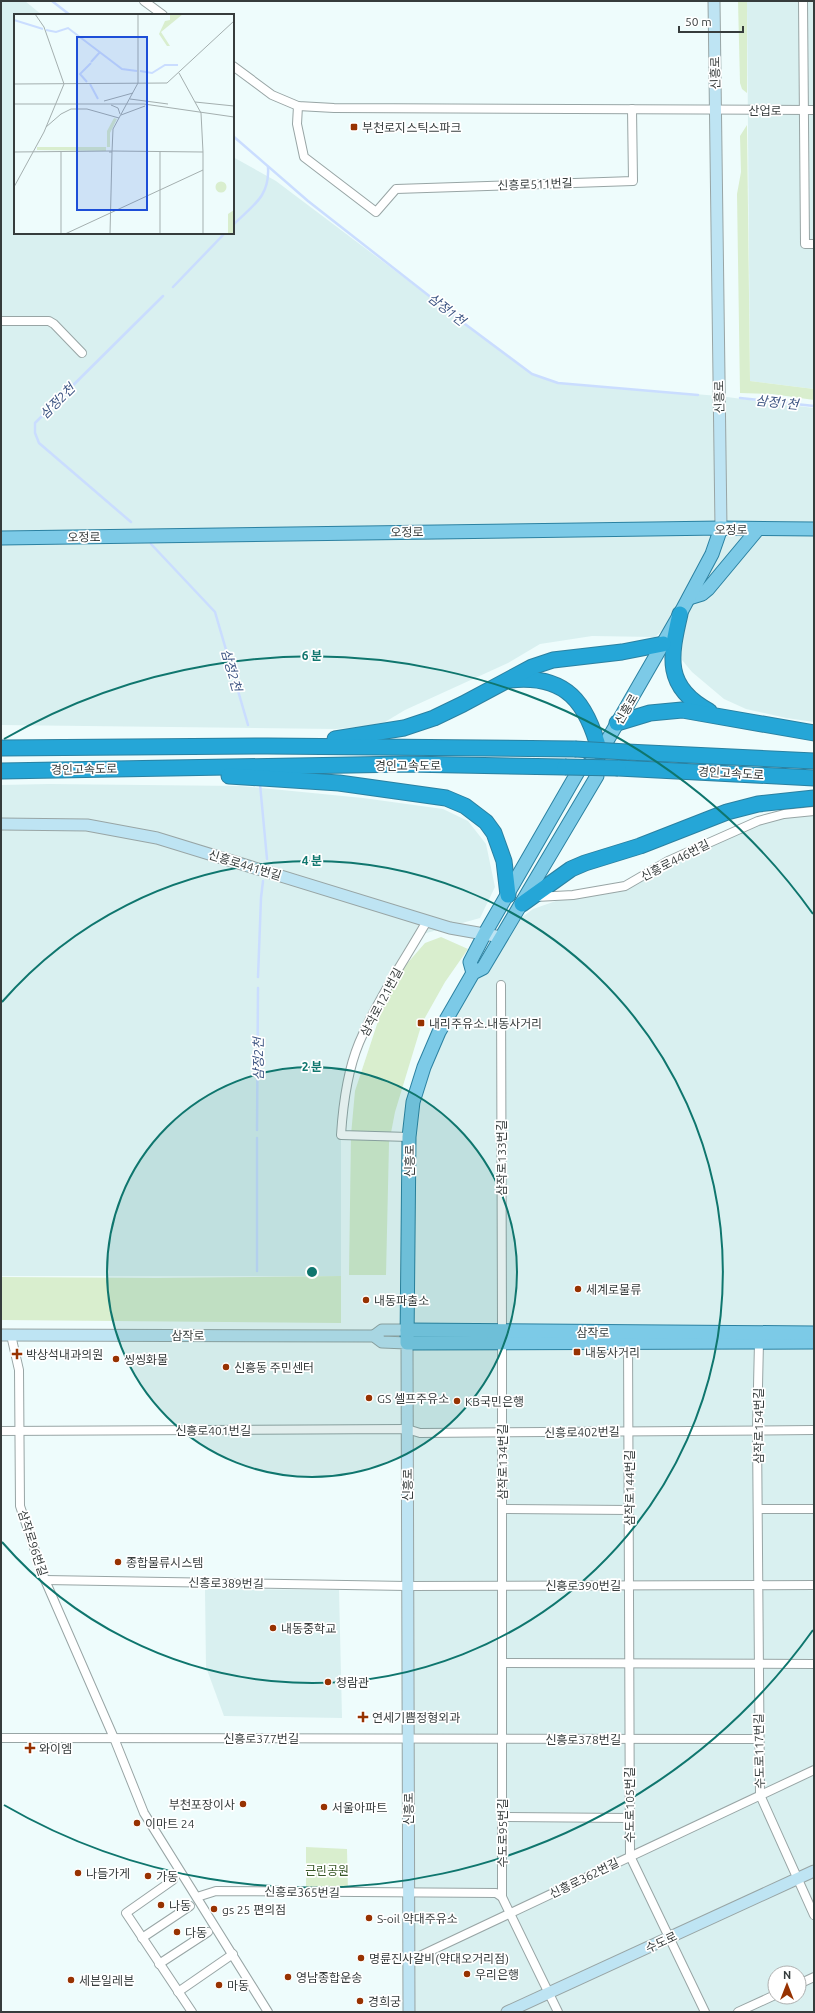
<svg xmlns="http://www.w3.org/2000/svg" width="815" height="2013" font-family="Ubuntu,'Noto Sans KR',sans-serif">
<rect width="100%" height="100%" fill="#eefcfc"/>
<g fill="#d9f0f0" fill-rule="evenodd">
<path d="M1 1H25L42 15H15V233H233V157L276 181 532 374 558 383 719 396 814 408V722L786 718 746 709 724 699 692 672 672 648 679 615 655 637 592 636 540 644 508 663 405 710 385 722 366 726 336 729 1 725Z"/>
<path d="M747 1H814V389L750 381Z"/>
<path d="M49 784 240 786 363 798 443 809 468 821 486 844 495 887 480 918 423 934 399 966 348 1073 341 1135V1276H1V785Z"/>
<path d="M814 813V2012H409V1137L439 1032 492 940 533 909 573 895 625 886 758 821ZM775 1973H799V1997H775Z"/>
<path d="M205 1589 339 1590 342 1718 224 1716 206 1667Z"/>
</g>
<g fill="#d9eece">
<path d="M738 1H747V93L742 89 740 83Z"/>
<path d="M747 125 750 381 814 389V400L772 394 740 393 737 194 741 172 740 136Z"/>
<path d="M441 937 468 949 445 982 422 1023 395 1112 389 1143 386 1275H349L351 1135 355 1091 391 982 425 943Z"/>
<path d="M341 1276V1323L1 1320V1277L157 1278Z"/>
<path d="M306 1847 347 1849 348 1892H306Z"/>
</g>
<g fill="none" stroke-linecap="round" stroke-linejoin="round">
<g stroke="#caddff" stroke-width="2.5">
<path d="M52 1 70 15"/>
<path d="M233 136 308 201 465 324 532 374 558 383 698 395"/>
<path d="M233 225C252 206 270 197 268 167"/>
<path d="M173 287 225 233"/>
<path d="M740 398 814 406"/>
<path d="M131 522 39 443 35 433V423L163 296"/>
<path d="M151 544 215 612 248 725"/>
<path d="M260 784 267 859"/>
<path d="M258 977 261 898 263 881"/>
<path d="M257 1130 258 988"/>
<path d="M257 1271V1138"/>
</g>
<g stroke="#98a5a5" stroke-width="10">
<g id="street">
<path d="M144 1 163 15"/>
<path d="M803 1 805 244H814"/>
<path d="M233 66 272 95 298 106 334 108 814 110"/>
<path d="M298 106 297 124 304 157 376 212 396 189 633 181 632 109"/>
<path d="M1 321H49L54 324 82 353"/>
<path d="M536 897 573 895 625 886 668 861 758 821 784 814 814 811"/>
<path d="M501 985 502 1332"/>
<path d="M409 1137 341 1135C343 1104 347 1072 359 1043 377 1000 404 961 427 921"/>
<path d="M11 1335 19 1370 20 1506 45 1580 114 1738 144 1813 268 2012"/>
<path d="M628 1338 630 1856 705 2012"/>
<path d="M759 1342 757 1430 760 1795 814 1915"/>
<path d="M502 1343V1897L558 2012"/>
<path d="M1 1431 407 1429 420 1433 814 1430"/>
<path d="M502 1509 629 1510"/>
<path d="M758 1509H814"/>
<path d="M45 1580 407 1586 814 1585"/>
<path d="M502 1663 814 1664"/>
<path d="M1 1738 759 1739"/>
<path d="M502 1817 629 1818"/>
<path d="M173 1880 126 1913 192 2012"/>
<path d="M197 1897 216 1891 496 1893 502 1897"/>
<path d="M142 1938 190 1906"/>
<path d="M409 1961 814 1770"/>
<path d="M159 1964 208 1932"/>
<path d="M799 1984 814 1977"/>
<path d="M178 1992 233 1954"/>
<path d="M738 2012 775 1995"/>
</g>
</g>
<g stroke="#98a5a5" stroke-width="13">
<g id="secondary">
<path d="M714 1 721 528"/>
<path d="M1 824 87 825 157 838 450 928 501 937"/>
<path d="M1 1335 374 1336 382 1342 407 1343 409 2012"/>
<path d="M374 1336 382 1330H407"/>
<path d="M507 2012 814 1871"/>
</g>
</g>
<g stroke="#2b81a1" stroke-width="15">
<g id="primary">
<path d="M1 538 721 528 814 529"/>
<path d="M689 598 702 594 708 589 758 529"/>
<path d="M596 760 597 776 483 968 473 973 439 1032 424 1067 413 1102 409 1137 407 1343 814 1342"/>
<path d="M473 973 470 962 484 935 579 770 596 760 680 614 712 554 721 528"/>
<path d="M407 1330 814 1333"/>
</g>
</g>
<g stroke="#2b81a1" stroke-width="17">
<g id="highway">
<path d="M680 614C670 657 664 687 709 711"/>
<path d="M510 680C567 674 587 703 600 753"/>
<path d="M617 723 650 713 682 710 814 733"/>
<path d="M335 739 404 728 434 718 463 704 532 667 553 660 622 652 663 644"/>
<path d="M1 748 267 746 575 749"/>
<path d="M627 752 814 761"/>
<path d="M618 768 814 778"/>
<path d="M1 771 406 764 565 767"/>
<path d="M229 776 339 783 446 798 465 806 486 822 494 833 504 861 508 895"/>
<path d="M522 904 571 869 585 863 640 846 727 812 758 804 814 798"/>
</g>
</g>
<use href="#street" stroke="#fff" stroke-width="8"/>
<use href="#secondary" stroke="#bee4f3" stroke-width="11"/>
<use href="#primary" stroke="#7ccae7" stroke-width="13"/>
<use href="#highway" stroke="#25a6d7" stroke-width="15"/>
<g stroke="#2b81a1" stroke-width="17" stroke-linecap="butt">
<g id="highway-bridge">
<path d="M575 749 627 752"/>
<path d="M565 767 618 768"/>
</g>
</g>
<use href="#highway-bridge" stroke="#25a6d7" stroke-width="15"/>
</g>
<circle cx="312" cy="1272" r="205" fill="#0f766e" fill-opacity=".12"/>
<g fill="none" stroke="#0f766e" stroke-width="2">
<circle cx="312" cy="1272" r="205"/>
<path d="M2 1002A411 411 0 1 1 2 1542"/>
<path d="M813 1630A616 616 0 0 1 4 1805M4 739A616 616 0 0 1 813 914"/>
</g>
<g fill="#973201" stroke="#fff" stroke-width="1.5">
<rect x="350" y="123" width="8" height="8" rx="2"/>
<rect x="417" y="1019" width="8" height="8" rx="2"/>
<circle cx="578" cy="1289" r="4"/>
<circle cx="366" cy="1300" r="4"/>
<rect x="573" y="1348" width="8" height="8" rx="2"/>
<path d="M15 1348h4v4h4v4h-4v4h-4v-4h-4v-4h4z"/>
<circle cx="116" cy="1359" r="4"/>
<circle cx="226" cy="1367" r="4"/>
<circle cx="369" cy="1398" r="4"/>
<circle cx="457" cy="1401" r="4"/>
<circle cx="118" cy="1562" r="4"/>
<circle cx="273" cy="1628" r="4"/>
<circle cx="328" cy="1682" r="4"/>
<path d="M361 1711h4v4h4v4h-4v4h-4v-4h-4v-4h4z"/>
<path d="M28 1742h4v4h4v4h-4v4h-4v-4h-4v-4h4z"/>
<circle cx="243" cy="1804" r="4"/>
<circle cx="324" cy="1807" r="4"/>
<circle cx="137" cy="1823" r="4"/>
<circle cx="78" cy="1873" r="4"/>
<circle cx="148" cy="1876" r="4"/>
<circle cx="161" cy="1905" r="4"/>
<circle cx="214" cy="1909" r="4"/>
<circle cx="369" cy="1918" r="4"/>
<circle cx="177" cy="1932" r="4"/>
<circle cx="361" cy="1958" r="4"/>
<circle cx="467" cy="1974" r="4"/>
<circle cx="288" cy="1977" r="4"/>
<circle cx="71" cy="1980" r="4"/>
<circle cx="219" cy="1985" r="4"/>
<circle cx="360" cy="2001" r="4"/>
</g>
<g text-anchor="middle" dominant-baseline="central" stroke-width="3.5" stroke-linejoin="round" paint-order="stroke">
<g font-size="12" fill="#363c3c" stroke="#fff">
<text transform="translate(715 73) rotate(-91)">신흥로</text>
<text x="765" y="110">산업로</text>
<text transform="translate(535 184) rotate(-2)">신흥로511번길</text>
<text transform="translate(719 397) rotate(-91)">신흥로</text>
<text x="731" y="529">오정로</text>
<text transform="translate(407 532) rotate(-1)">오정로</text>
<text transform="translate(84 537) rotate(-1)">오정로</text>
<text transform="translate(626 709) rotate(-60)">신흥로</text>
<text x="408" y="765">경인고속도로</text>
<text transform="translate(84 769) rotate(-1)">경인고속도로</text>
<text transform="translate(731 773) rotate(3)">경인고속도로</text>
<text transform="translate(675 860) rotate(-27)">신흥로446번길</text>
<text transform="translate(245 865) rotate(17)">신흥로441번길</text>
<text transform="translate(381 1002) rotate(-62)">삼작로121번길</text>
<text transform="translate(501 1158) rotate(-90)">삼작로133번길</text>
<text transform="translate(409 1161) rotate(-90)">신흥로</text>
<text x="593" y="1332">삼작로</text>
<text x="188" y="1335">삼작로</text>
<text transform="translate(758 1426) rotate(-90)">삼작로154번길</text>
<text x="213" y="1430">신흥로401번길</text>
<text transform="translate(582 1432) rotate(-1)">신흥로402번길</text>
<text transform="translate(502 1462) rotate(-90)">삼작로134번길</text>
<text transform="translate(407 1485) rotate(-90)">신흥로</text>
<text transform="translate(629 1488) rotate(-90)">삼작로144번길</text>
<text transform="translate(33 1543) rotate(72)">삼작로96번길</text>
<text transform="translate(226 1583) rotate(1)">신흥로389번길</text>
<text x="583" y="1585">신흥로390번길</text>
<text x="261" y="1738">신흥로377번길</text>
<text x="583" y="1739">신흥로378번길</text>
<text transform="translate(759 1751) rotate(-91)">수도로117번길</text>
<text transform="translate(629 1805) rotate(-90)">수도로105번길</text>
<text transform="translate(408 1809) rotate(-90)">신흥로</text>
<text transform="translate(502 1833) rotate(-90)">수도로95번길</text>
<text transform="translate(584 1878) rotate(-26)">신흥로362번길</text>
<text transform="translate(302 1892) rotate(1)">신흥로365번길</text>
<text transform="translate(661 1942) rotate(-25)">수도로</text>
</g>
<g font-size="12" fill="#363c3c" stroke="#fff" text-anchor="start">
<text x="362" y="127">부천로지스틱스파크</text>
<text x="429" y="1023">내리주유소.내동사거리</text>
<text x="586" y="1289">세계로물류</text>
<text x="374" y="1300">내동파출소</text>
<text x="585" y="1352">내동사거리</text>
<text x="26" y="1354">박상석내과의원</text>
<text x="124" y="1359">씽씽화물</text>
<text x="234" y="1367">신흥동 주민센터</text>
<text x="377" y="1398">GS 셀프주유소</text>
<text x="465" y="1401">KB국민은행</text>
<text x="126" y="1562">종합물류시스템</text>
<text x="281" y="1628">내동중학교</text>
<text x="336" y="1682">청람관</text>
<text x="372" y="1717">연세기쁨정형외과</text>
<text x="39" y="1748">와이엠</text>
<text x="235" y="1804" text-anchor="end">부천포장이사</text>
<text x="332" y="1807">서울아파트</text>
<text x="145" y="1823">이마트 24</text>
<text x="86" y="1873">나들가게</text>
<text x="156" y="1876">가동</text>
<text x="169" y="1905">나동</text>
<text x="222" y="1909">gs 25 편의점</text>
<text x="377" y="1918">S-oil 약대주유소</text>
<text x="185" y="1932">다동</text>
<text x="369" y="1958">명륜진사갈비(약대오거리점)</text>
<text x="475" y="1974">우리은행</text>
<text x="296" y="1977">영남종합운송</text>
<text x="79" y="1980">세븐일레븐</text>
<text x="227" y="1985">마동</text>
<text x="368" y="2001">경희궁</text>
</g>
<g font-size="12" fill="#395727" stroke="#fff">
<text x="327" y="1870">근린공원</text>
</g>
<g font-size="13" font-style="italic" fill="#3c5482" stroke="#fff">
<text transform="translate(447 309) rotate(38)">삼정1천</text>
<text transform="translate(57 401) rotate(-45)">삼정2천</text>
<text transform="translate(777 402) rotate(6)">삼정1천</text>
<text transform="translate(232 670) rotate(74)">삼정2천</text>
<text transform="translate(258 1059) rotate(-90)">삼정2천</text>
</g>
</g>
<g transform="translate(14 14)">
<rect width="220" height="220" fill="#eefcfc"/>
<path d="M156 0H169L147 18 156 32H153L145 20 151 7 156 6ZM100 104 103 105 96 119V133H93V117ZM23 133H92V137L23 136ZM201.5 173a5.5 5.5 0 1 1 11 0a5.5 5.5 0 1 1-11 0ZM220 196V220H214V200Z" fill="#d9eece"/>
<path fill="none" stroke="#caddff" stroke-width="2" d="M0 6 29 15M32 16 42 18 54 14 108 55 123 57M77 48 86 38M126 57 138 59 151 51H164M73 68 66 60 77 49M76 70 84 85"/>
<path fill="none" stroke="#a4afaf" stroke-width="1" d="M21 0 30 13 50 70M124 0V69M165 59 187 99 189 138M0 70 153 69 220 7M116 85 154 90M90 87 119 79M181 88 220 92M0 90H130L220 103M97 91 104 94 106 100M107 101 131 92M32 113 47 100 57 95H73L105 104M98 137 189 138V220M0 138 98 137M95 138H98L96 220M98 138 99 115 124 69M146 138V220M0 173 30 118 50 70M47 220V138M51 220 189 156"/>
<path fill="#1d4ed8" fill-opacity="0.15" stroke="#1d4ed8" stroke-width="2" d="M63 23H133V196H63Z"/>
<rect width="220" height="220" fill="none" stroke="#363c3c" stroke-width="2"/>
</g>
<circle cx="312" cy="1272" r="6" fill="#0f766e" stroke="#fff" stroke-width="2"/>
<g font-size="12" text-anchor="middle" font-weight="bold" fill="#0f766e" stroke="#fff" stroke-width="3.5" stroke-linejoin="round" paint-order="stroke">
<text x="312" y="660">6 분</text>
<text x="312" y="865">4 분</text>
<text x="312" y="1071">2 분</text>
</g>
<rect width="815" height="2013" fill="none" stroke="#363c3c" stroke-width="4"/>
<g transform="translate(787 1985)"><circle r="19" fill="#ffffff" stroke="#afb1b1"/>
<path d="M0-3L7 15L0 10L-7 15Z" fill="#973201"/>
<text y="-6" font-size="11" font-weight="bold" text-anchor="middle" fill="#363c3c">N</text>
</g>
<path d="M679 26v6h64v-6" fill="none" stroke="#363c3c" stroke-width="2"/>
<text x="685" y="26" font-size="12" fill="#363c3c" stroke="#ffffff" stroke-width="3" paint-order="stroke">50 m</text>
</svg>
